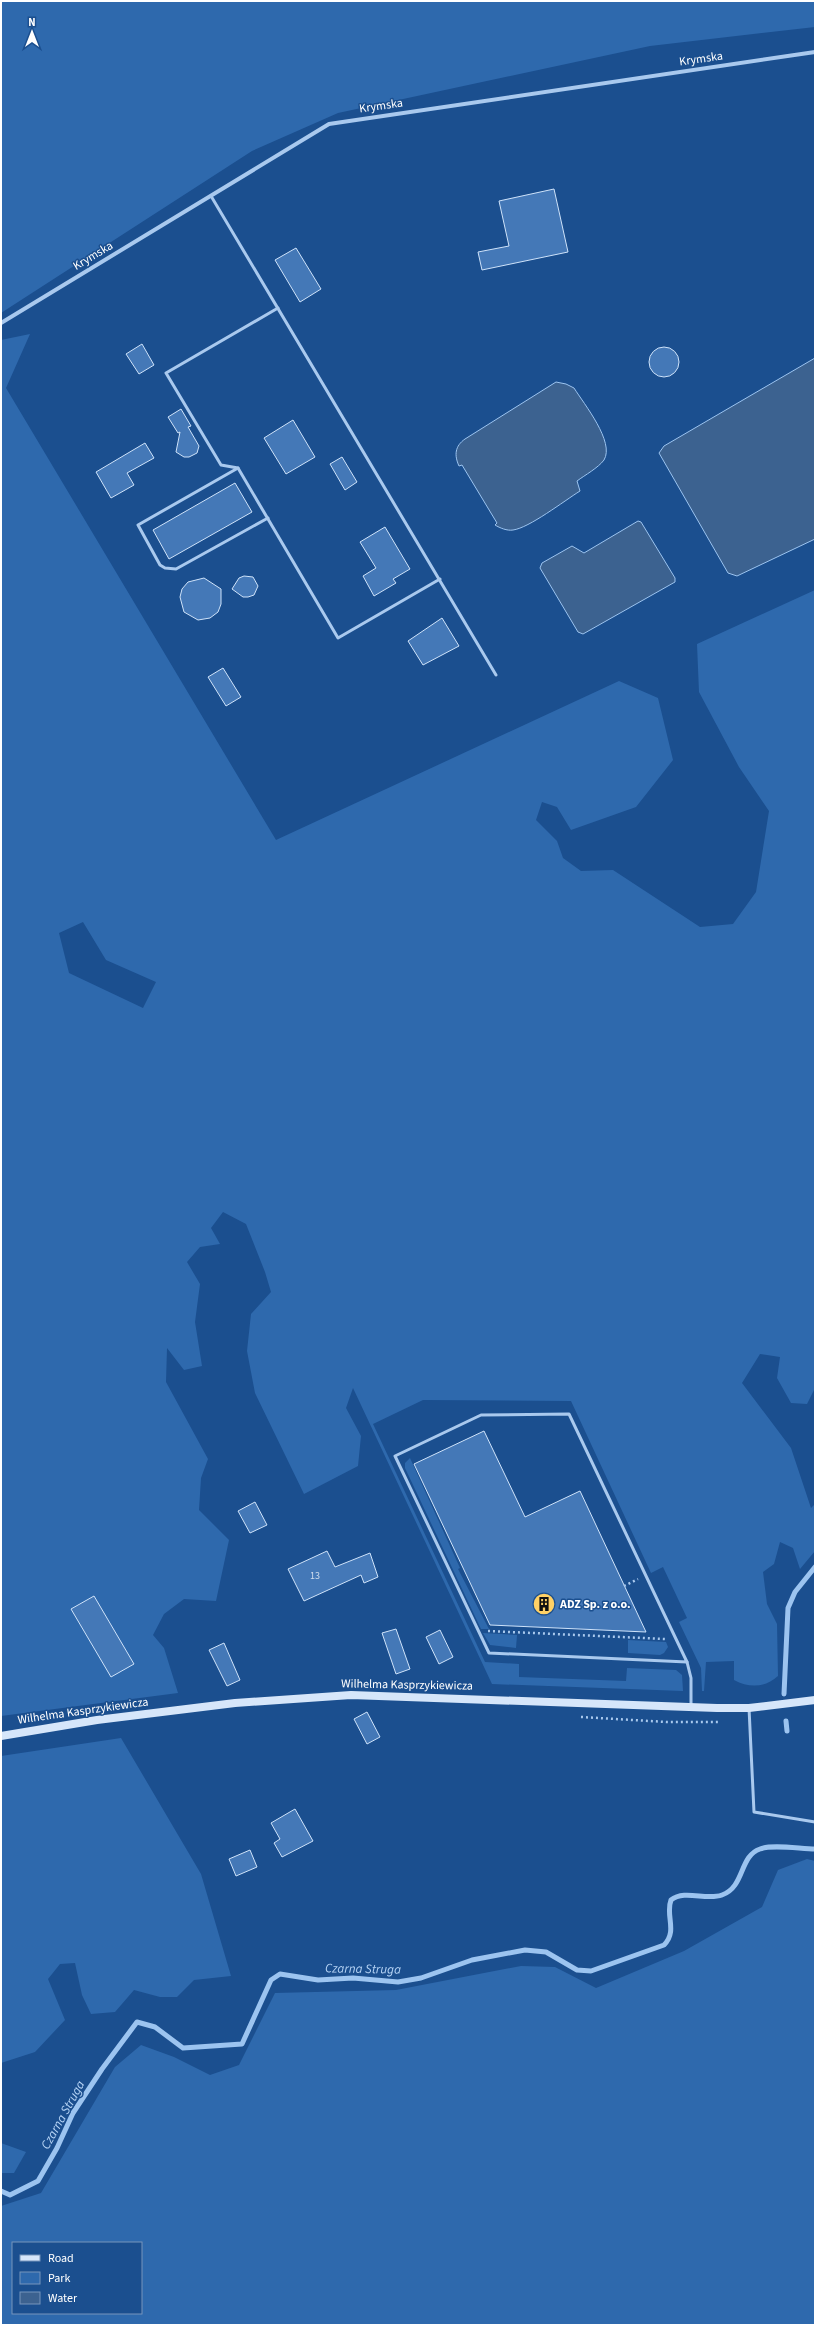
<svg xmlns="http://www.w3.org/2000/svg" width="816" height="2326" font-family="'Source Sans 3',sans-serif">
<rect width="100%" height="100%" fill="#1b4f8f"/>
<g fill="#2e69ad" fill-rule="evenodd">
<path d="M1 1H815V27L650 46 338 113 252 151 1 313Z"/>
<path d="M30 334 6 388 276 840 619 681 658 698 673 760 636 807 571 830 557 807 542 802 536 820 557 841 563 858 581 871 613 870 700 927 733 924 756 892 769 811 739 767 699 692 697 644 815 590V1388L807 1404 791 1403 777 1378 780 1357 760 1354 742 1383 791 1448 811 1508 815 1504V1551L800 1569 793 1548 780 1542 774 1564 763 1572 767 1604 777 1624 778 1676C765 1688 749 1688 734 1680V1661L706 1662 704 1691H702L701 1668 679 1622 687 1618 663 1567 651 1573 571 1401 423 1400 373 1424 485 1662 519 1664V1677L626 1681 627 1668 676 1670 682 1675 683 1691 492 1684 353 1388 346 1408 361 1436 358 1466 304 1494 255 1393 247 1351 251 1314 271 1292 265 1272 246 1224 223 1212 211 1228 220 1244 200 1247 187 1262 200 1284 195 1322 202 1366 184 1370 167 1348 166 1382 208 1459 201 1478 199 1510 229 1540 216 1601 184 1599 164 1614 153 1635 164 1648 178 1693 1 1716V340ZM83 922 106 960 156 982 143 1008 69 973 59 933Z"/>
<path d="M410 1458 460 1568 458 1569 489 1629H481L405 1468V1463Z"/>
<path d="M483 1633 517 1635 516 1648 490 1645Z"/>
<path d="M628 1640 666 1642 668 1647 664 1653 660 1655 628 1653Z"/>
<path d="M121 1738 201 1874 231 1976 194 1980 177 1997H160L134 1990 115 2012 91 2014 82 1995 75 1963 60 1964 48 1979 65 2020 35 2052 1 2063V1756Z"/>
<path d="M807 1859 815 1861V2325H1V2206L41 2193 115 2067 141 2045 174 2057 210 2075 239 2065 275 1993 396 1990 521 1966 555 1967 596 1988 684 1951 762 1907 778 1870ZM13 2243H141V2313H13Z"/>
<path d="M1 2143 26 2152 14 2173H1Z"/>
</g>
<g fill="#3c6290" stroke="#9cc4f0">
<path d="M815 358V539L737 576 728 573 659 453 664 446Z"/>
<path d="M556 382 566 384 574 388C584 404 615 442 604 460 598 468 585 475 577 481L580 491C564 501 529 528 513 530 507 531 500 528 495 525L497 523 462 465 459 466C454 455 455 446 465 439Z"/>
<path d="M638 521 641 522 675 578V582L583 634 578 632 540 568 542 563 572 546 584 553Z"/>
</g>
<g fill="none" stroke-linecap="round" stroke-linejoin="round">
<g stroke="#9cc4f0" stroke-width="5">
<path d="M784 1694 788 1608 795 1592 815 1567"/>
<path d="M786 1721 787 1731"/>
<path d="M1 2191 10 2195 38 2181 57 2148 73 2113 102 2069 137 2022 155 2027 183 2048 242 2044 271 1980 280 1974 318 1980 353 1978 398 1982 421 1978 472 1960 525 1950 546 1952 577 1970 591 1971 664 1945C678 1931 665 1915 671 1900 685 1889 706 1901 722 1895 745 1887 739 1856 760 1849 772 1844 801 1849 815 1849"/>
</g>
</g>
<g fill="#4478b7" stroke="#cfe3fa">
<path d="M554 189 568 252 482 270 478 252 509 246 499 201Z"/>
<path d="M296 248 321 289 300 302 275 260Z"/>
<path d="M142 344 154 365 139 374 126 354Z"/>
<circle cx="664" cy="362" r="15"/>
<path d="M181 409 191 426 188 427 199 446 197 453 189 457H184L176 452 180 432 178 433 168 417Z"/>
<path d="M293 420 315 457 286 474 264 438Z"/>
<path d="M145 443 154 458 127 473 134 485 111 498 96 472Z"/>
<path d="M342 457 357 482 345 490 330 464Z"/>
<path d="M235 483 252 512 169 559 153 530Z"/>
<path d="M385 527 410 569 393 579 396 583 374 596 363 576 376 568 360 542Z"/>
<path d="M244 576 253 577 258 586 254 595 248 597H243L232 589 239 578Z"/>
<path d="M204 578 221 589V604L218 612 210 618 198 620 184 612 180 597 182 589 188 582Z"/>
<path d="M442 618 459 646 423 665 408 641Z"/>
<path d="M223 668 241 697 226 706 208 677Z"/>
<path d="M484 1431 525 1517 580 1491 646 1632 490 1625 414 1464Z"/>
<path d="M255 1502 267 1525 250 1533 238 1511Z"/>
<path d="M327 1551 335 1567 370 1553 378 1577 364 1583 361 1575 304 1601 288 1569Z"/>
<path d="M94 1596 134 1664 111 1677 71 1609Z"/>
<path d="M396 1629 410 1669 396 1674 382 1633Z"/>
<path d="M440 1630 453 1657 439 1664 426 1637Z"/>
<path d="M224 1643 240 1680 227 1686 209 1650Z"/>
<path d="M367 1712 380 1737 367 1744 354 1719Z"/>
<path d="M295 1809 313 1841 282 1857 274 1843 280 1839 271 1823Z"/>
<path d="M250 1850 257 1867 236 1876 229 1859Z"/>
</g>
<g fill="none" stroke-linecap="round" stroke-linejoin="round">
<g stroke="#a9c9ee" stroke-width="2.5" stroke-dasharray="2 3" stroke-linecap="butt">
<path d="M624 1586 638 1579"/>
<path d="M488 1631 665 1639"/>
<path d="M581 1717 667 1722H720"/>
</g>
<g stroke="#a9c9ee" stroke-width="3">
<path d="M211 196 496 675"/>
<path d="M278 308 166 373 221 465 238 468 338 638 440 579"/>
<path d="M238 468 138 525 160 565 165 568 176 569 268 518"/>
<path d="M569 1414 676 1639 687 1662 489 1653 395 1456 481 1415Z"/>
<path d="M687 1662 691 1678V1706"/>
<path d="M749 1708 754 1812 815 1822"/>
</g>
<path stroke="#a9c9ee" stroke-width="4" d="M1 323 329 124 815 52"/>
<path stroke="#d6e6fa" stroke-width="8" d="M1 1736 97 1720 235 1703 351 1695 717 1708H749L815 1700"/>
</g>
<defs>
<g id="building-disc" transform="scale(1.15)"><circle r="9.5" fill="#ffd166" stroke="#1b4f8f"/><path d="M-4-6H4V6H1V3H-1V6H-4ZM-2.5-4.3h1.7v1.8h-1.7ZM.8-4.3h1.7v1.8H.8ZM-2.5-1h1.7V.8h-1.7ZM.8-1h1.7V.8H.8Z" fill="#111"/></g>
</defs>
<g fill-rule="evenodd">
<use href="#building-disc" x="544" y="1604"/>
</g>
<g text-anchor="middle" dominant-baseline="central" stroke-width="3" stroke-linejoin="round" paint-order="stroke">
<g font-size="10" fill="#d0dded">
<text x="315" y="1576">13</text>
</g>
<g font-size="12" fill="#fff" stroke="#1b4f8f">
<text transform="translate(701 59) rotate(-8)">Krymska</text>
<text transform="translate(381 106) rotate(-8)">Krymska</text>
<text transform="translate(93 256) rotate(-31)">Krymska</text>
<text transform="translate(407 1685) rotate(1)">Wilhelma Kasprzykiewicza</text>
<text transform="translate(83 1711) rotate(-8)">Wilhelma Kasprzykiewicza</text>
</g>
<g font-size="12" font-weight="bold" fill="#fff" stroke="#1b4f8f" text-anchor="start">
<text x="560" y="1604">ADZ Sp. z o.o.</text>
</g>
<g font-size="13" font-style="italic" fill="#b5d3f5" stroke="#1b4f8f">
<text transform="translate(363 1969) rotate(1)">Czarna Struga</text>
<text transform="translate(63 2115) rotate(-61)">Czarna Struga</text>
</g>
</g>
<rect width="816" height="2326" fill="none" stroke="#ffffff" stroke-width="4"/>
<rect x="12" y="2242" width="130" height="72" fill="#1b4f8f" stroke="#7695bc"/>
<rect x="20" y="2255" width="20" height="6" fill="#d6e6fa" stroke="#7695bc"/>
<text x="48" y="2262" font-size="12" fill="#ffffff">Road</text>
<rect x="20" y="2272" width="20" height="12" fill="#2e69ad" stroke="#7695bc"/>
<text x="48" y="2282" font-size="12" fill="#ffffff">Park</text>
<rect x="20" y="2292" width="20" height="12" fill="#3c6290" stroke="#7695bc"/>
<text x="48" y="2302" font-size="12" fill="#ffffff">Water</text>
<g transform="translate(32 32)" stroke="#1b4f8f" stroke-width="3" paint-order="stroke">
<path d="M0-3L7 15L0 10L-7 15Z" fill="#ffffff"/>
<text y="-6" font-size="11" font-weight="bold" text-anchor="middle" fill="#ffffff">N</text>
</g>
</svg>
